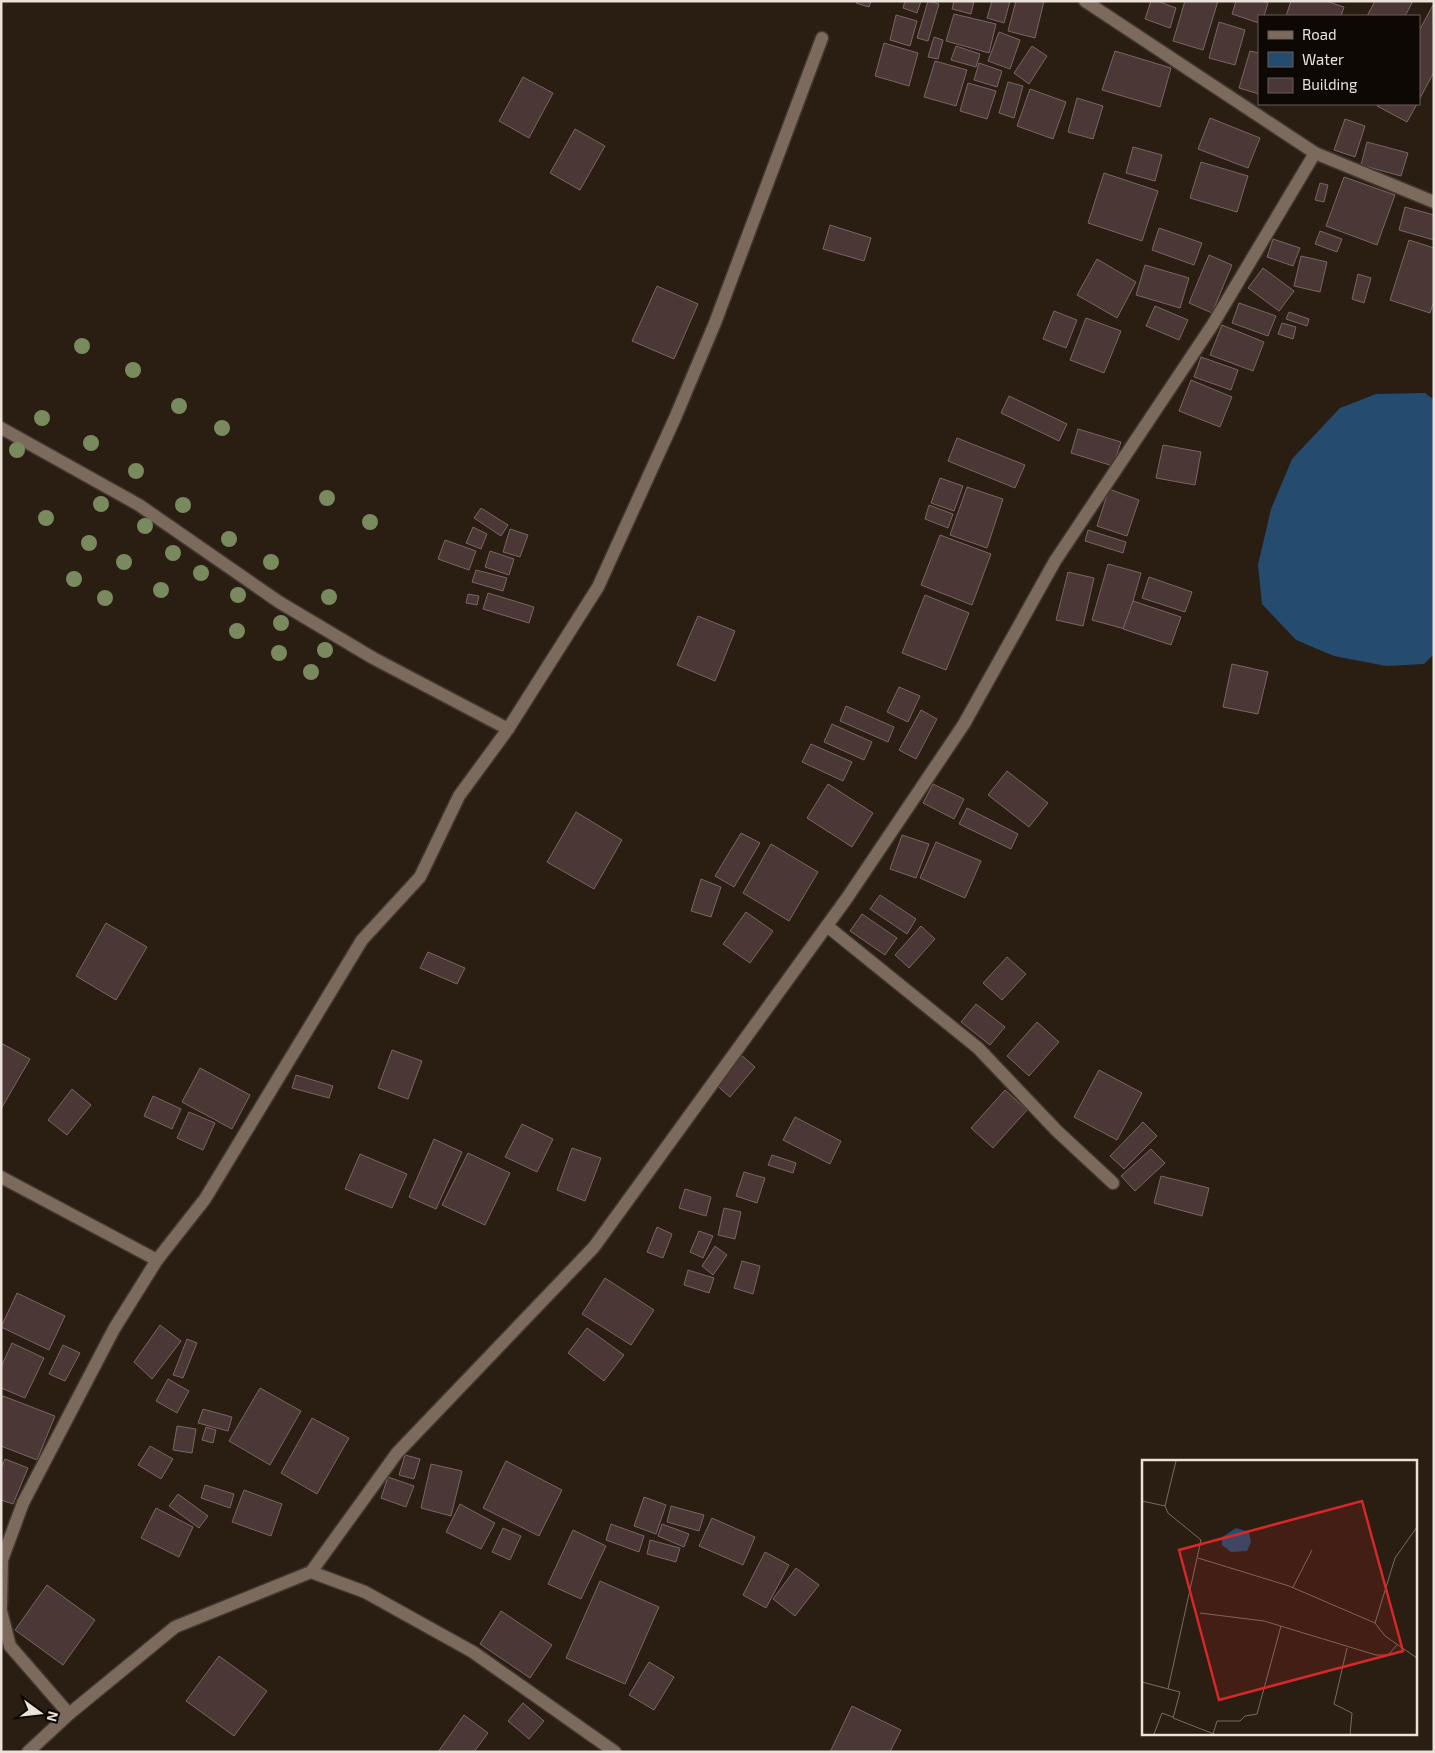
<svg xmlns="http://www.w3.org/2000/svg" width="1435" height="1753" font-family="'Exo 2',sans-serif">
<rect width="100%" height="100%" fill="#2a1d11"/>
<path fill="#254c6e" d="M1425 393 1434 400V654L1424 664 1386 666 1334 656 1296 640 1262 604 1258 565 1271 509 1292 459 1340 408 1376 394Z"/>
<g fill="#4c3737" stroke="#7b6564">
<path d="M857 1H871L869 7 856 3Z"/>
<path d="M905 1H921L917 13 903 8Z"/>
<path d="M928 1 939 4 928 41 917 38Z"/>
<path d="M954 1H974L971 14 952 9Z"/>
<path d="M992 1H1010L1004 23 987 18Z"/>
<path d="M1016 1H1044L1035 38 1008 31Z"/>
<path d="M1151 1H1157L1176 8 1170 28 1145 19Z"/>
<path d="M1185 1H1218L1203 50 1173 41Z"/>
<path d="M1236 1H1262L1268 3 1264 16H1259V23L1232 14Z"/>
<path d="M1291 1H1326L1344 7 1341 16H1286Z"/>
<path d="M1375 1H1413L1405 16H1367Z"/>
<path d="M1433 5 1434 72 1419 100V31Z"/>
<path d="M954 14 996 24 989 53 946 41Z"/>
<path d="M896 15 917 21 910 46 890 40Z"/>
<path d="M1219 22 1245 30 1235 65 1209 58Z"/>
<path d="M999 32 1020 40 1010 69 988 61Z"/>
<path d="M934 37 943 40 938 59 928 57Z"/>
<path d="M884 43 918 53 909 86 875 76Z"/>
<path d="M956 46 980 54 976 67 951 60Z"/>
<path d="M1032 46 1047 56 1029 84 1014 73Z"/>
<path d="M1115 51 1171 68 1160 107 1102 90Z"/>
<path d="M1250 51 1259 53V94L1239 88Z"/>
<path d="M935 61 967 70 956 106 924 97Z"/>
<path d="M979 63 1002 71 997 87 974 80Z"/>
<path d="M523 77 553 93 529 138 499 121Z"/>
<path d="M1008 82 1023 86 1014 118 999 113Z"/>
<path d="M968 83 996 91 987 119 960 111Z"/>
<path d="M1030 89 1066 102 1053 139 1017 126Z"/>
<path d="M1077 98 1103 106 1093 139 1068 132Z"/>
<path d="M1378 104H1417L1407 122 1377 106Z"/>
<path d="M1210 118 1260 138 1248 168 1198 149Z"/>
<path d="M1345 119 1365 126 1355 157 1334 150Z"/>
<path d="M575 129 605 146 580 190 550 173Z"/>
<path d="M1367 142 1408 153 1401 176 1361 165Z"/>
<path d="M1133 147 1162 155 1155 181 1126 173Z"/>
<path d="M1201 162 1248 176 1237 212 1190 198Z"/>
<path d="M1104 173 1158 191 1142 241 1088 223Z"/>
<path d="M1344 177 1395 195 1377 245 1326 226Z"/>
<path d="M1320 183 1328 185 1324 202 1315 200Z"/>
<path d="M1405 207 1434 215V240L1399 230Z"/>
<path d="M830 225 871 238 864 261 823 249Z"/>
<path d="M1159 228 1202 243 1194 265 1152 250Z"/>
<path d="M1320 231 1342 239 1337 252 1315 244Z"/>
<path d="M1273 239 1300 248 1293 266 1267 257Z"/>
<path d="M1409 240 1434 248V301L1430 313 1390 300Z"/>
<path d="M1209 255 1232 265 1212 313 1189 303Z"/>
<path d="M1301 256 1327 262 1320 292 1294 286Z"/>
<path d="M1097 259 1136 282 1117 318 1077 295Z"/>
<path d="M1145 265 1189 278 1180 308 1136 295Z"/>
<path d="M1263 268 1294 291 1279 311 1248 288Z"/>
<path d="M1358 274 1371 278 1364 303 1352 299Z"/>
<path d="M657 286 698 304 674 359 632 341Z"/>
<path d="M1239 303 1276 316 1268 336 1232 323Z"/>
<path d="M1155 306 1188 320 1179 340 1146 326Z"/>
<path d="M1054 311 1077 320 1066 348 1043 339Z"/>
<path d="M1289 312 1309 319 1307 326 1286 319Z"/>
<path d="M1086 318 1121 331 1104 373 1070 360Z"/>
<path d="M1282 323 1296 327 1293 339 1278 334Z"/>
<path d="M1222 325 1264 342 1253 371 1210 355Z"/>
<path d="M1201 357 1238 370 1231 390 1194 377Z"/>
<path d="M1191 380 1232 397 1220 427 1179 411Z"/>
<path d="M1009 396 1067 424 1059 441 1001 413Z"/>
<path d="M1078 429 1121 442 1113 466 1071 453Z"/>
<path d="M957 438 1025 465 1015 488 948 461Z"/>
<path d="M1163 445 1201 452 1195 485 1156 478Z"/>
<path d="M940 478 963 486 954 511 931 503Z"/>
<path d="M967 487 1003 499 987 548 950 535Z"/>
<path d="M1109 489 1139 500 1127 536 1097 526Z"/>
<path d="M929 505 953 514 948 528 925 519Z"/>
<path d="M481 508 508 525 501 536 474 518Z"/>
<path d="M473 527 487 534 481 549 466 543Z"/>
<path d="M510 529 528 535 520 557 503 552Z"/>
<path d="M1088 530 1126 542 1123 553 1085 541Z"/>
<path d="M940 535 991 554 972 605 921 585Z"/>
<path d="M445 540 476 551 469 570 438 559Z"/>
<path d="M490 551 514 559 509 575 485 567Z"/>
<path d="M1108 564 1141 573 1125 629 1092 620Z"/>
<path d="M476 570 507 578 503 591 472 582Z"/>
<path d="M1068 572 1094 578 1083 626 1056 620Z"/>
<path d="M1149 577 1192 592 1185 612 1142 598Z"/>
<path d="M488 593 534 607 529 623 483 609Z"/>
<path d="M468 594 479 596 477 605 466 603Z"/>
<path d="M925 595 969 613 946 670 902 653Z"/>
<path d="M1133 601 1181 617 1171 645 1123 629Z"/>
<path d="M698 616 735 631 715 681 677 665Z"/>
<path d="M1232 664 1268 672 1258 714 1223 707Z"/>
<path d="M899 687 920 696 908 722 887 712Z"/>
<path d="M846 706 894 727 888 742 840 721Z"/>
<path d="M921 710 937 719 916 759 899 750Z"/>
<path d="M832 724 872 742 864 760 824 742Z"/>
<path d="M811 744 852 762 843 781 802 762Z"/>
<path d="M1007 771 1048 803 1029 827 988 795Z"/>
<path d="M828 784 873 813 852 847 807 818Z"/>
<path d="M933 784 964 799 954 819 923 803Z"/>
<path d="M967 808 1018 834 1011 849 959 824Z"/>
<path d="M576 812 622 840 594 889 547 862Z"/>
<path d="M741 833 760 843 734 887 715 876Z"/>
<path d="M902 835 929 844 916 878 890 869Z"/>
<path d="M936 842 981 861 965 898 920 878Z"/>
<path d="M771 844 818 872 789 921 743 893Z"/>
<path d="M701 879 721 887 711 917 691 911Z"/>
<path d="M880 895 916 919 907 934 870 909Z"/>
<path d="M746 912 773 931 750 963 723 944Z"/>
<path d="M862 914 897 938 885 955 850 931Z"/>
<path d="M106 923 147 947 116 1000 76 976Z"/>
<path d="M921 926 935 939 909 968 895 955Z"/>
<path d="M428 952 465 968 457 984 420 968Z"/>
<path d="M1007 957 1026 974 1002 1000 983 983Z"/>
<path d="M976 1004 1005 1027 990 1045 961 1022Z"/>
<path d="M1037 1022 1059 1042 1029 1076 1007 1056Z"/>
<path d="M1 1043 30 1059 1 1109Z"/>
<path d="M392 1050 422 1061 408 1099 378 1088Z"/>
<path d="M740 1054 755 1067 730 1097 714 1083Z"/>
<path d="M200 1068 250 1095 232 1129 182 1102Z"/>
<path d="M1099 1070 1142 1093 1117 1140 1074 1117Z"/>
<path d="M296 1075 333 1086 329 1098 292 1088Z"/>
<path d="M72 1089 91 1105 67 1135 48 1120Z"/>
<path d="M1005 1090 1027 1110 993 1148 971 1128Z"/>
<path d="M153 1096 181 1109 172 1129 144 1116Z"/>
<path d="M189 1112 215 1123 203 1150 177 1138Z"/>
<path d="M795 1117 841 1141 830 1164 783 1140Z"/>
<path d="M1143 1122 1157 1136 1124 1169 1110 1156Z"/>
<path d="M522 1124 553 1139 537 1172 505 1157Z"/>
<path d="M434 1139 462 1152 436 1209 409 1197Z"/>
<path d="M572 1148 601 1158 585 1201 557 1190Z"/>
<path d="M1151 1149 1165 1163 1135 1191 1121 1176Z"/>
<path d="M468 1153 510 1173 485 1225 442 1205Z"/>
<path d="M360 1154 407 1174 392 1208 345 1189Z"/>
<path d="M772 1155 796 1163 793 1173 768 1165Z"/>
<path d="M744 1172 765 1178 757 1203 736 1196Z"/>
<path d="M1161 1176 1209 1188 1202 1216 1154 1203Z"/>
<path d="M685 1189 711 1197 706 1216 679 1208Z"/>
<path d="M724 1208 741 1212 735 1239 718 1235Z"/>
<path d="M657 1227 672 1234 663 1258 647 1252Z"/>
<path d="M699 1231 713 1236 703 1258 690 1252Z"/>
<path d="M715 1246 727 1255 713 1275 702 1266Z"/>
<path d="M742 1261 760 1266 753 1294 734 1288Z"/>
<path d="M688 1270 714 1278 709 1293 684 1285Z"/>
<path d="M605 1278 654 1310 631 1345 582 1314Z"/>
<path d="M17 1293 65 1316 49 1350 1 1327Z"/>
<path d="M160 1325 181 1341 152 1379 134 1362Z"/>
<path d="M587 1328 624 1355 604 1381 568 1353Z"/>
<path d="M187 1339 197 1343 183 1378 173 1375Z"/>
<path d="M12 1343 44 1358 25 1398 1 1388V1367Z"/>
<path d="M63 1345 80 1353 65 1381 49 1374Z"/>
<path d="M168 1379 189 1391 177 1413 156 1401Z"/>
<path d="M260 1388 301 1411 270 1465 229 1441Z"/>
<path d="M3 1396 55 1416 37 1460 1 1446V1400Z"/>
<path d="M203 1409 232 1417 228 1431 198 1423Z"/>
<path d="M312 1418 349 1438 317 1494 281 1473Z"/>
<path d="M177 1426 196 1429 192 1453 173 1450Z"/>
<path d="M206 1427 216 1430 213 1443 202 1440Z"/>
<path d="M150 1446 173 1459 161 1479 138 1465Z"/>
<path d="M405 1455 420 1459 414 1479 399 1475Z"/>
<path d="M5 1459 28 1468 13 1504 1 1500V1468Z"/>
<path d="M506 1461 562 1490 539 1536 483 1508Z"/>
<path d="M431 1464 462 1471 451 1516 421 1508Z"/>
<path d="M388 1477 414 1486 406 1507 381 1498Z"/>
<path d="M205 1485 234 1494 230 1508 201 1498Z"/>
<path d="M244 1490 282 1504 271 1536 232 1522Z"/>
<path d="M178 1494 208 1516 199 1528 169 1506Z"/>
<path d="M644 1497 666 1505 656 1534 634 1526Z"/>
<path d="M460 1504 495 1523 481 1549 446 1532Z"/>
<path d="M671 1506 704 1515 699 1531 667 1522Z"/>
<path d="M156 1508 193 1527 179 1557 141 1538Z"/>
<path d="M712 1518 755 1537 743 1565 699 1546Z"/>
<path d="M611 1524 644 1536 639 1552 606 1540Z"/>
<path d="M662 1524 689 1534 684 1547 658 1536Z"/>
<path d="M503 1528 521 1536 510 1560 492 1552Z"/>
<path d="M573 1530 606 1546 581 1599 548 1584Z"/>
<path d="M650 1540 680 1548 676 1562 647 1554Z"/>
<path d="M765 1552 789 1565 766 1608 743 1595Z"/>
<path d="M796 1568 819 1585 795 1616 773 1599Z"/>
<path d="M600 1581 659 1607 625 1684 566 1658Z"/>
<path d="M47 1585 95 1620 63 1665 15 1630Z"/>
<path d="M501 1611 552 1645 530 1678 480 1644Z"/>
<path d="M219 1656 267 1691 234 1736 186 1701Z"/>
<path d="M649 1662 674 1677 654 1710 629 1695Z"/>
<path d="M523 1703 544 1721 529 1739 508 1721Z"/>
<path d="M852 1706 901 1730 890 1752H830Z"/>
<path d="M464 1715 488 1733 474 1752H438Z"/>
</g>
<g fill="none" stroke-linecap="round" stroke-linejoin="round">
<g stroke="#423731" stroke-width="15">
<g id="minor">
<path d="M1085 1 1315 153 1434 202"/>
<path d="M1 428 139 505 279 602 373 658 508 729"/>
<path d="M827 926 978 1048 1057 1131 1113 1183"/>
<path d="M1 1177 157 1260"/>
<path d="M311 1572 397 1453 594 1247 847 898 964 724 1055 561 1213 324 1315 153"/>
<path d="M1 1606 2 1560 23 1503 114 1329 157 1260 205 1199 362 940 420 877 459 796 508 729 598 587 675 418 715 323 822 38"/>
<path d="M1 1611 10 1646 69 1714"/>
<path d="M28 1752 69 1714 175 1627 311 1572 365 1592 473 1652 615 1752"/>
</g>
</g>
<use href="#minor" stroke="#7c6b5d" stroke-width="12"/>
</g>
<g fill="#788a5e">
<circle cx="82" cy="346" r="8"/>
<circle cx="133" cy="370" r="8"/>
<circle cx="179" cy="406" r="8"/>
<circle cx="42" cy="418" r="8"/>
<circle cx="222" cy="428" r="8"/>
<circle cx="91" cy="443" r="8"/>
<circle cx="17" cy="450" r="8"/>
<circle cx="136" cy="471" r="8"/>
<circle cx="327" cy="498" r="8"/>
<circle cx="101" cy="504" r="8"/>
<circle cx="183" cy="505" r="8"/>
<circle cx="46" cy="518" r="8"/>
<circle cx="370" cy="522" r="8"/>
<circle cx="145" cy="526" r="8"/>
<circle cx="229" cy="539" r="8"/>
<circle cx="89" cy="543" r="8"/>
<circle cx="173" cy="553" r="8"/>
<circle cx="124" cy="562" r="8"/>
<circle cx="271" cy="562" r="8"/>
<circle cx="201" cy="573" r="8"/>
<circle cx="74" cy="579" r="8"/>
<circle cx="161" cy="590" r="8"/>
<circle cx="238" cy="595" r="8"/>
<circle cx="329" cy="597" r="8"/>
<circle cx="105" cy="598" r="8"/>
<circle cx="281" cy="623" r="8"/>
<circle cx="237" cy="631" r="8"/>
<circle cx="325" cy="650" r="8"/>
<circle cx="279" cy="653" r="8"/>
<circle cx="311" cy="672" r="8"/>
</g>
<g transform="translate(1142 1460)">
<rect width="275" height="275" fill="#2a1d11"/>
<path d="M94 68 107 72 109 82 105 91 89 92 80 85V77Z" fill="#254c6e"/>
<path fill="none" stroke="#776c61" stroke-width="1" d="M0 41 23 46M275 67 253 98 233 163 243 176 275 198M56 98 147 126 233 163M151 127 170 90M58 153 122 161 234 195H246L255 185M205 188 192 244 210 253 208 274M0 222 38 232 31 258 72 274M26 229 59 80 26 53 23 46 34 1M12 274 20 253 31 257M71 274 75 261H98L103 256 115 254 139 166"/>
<path fill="#d62828" fill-opacity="0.15" stroke="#d62828" stroke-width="2.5" d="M220 41 261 191 77 240 37 90Z"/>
<rect width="275" height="275" fill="none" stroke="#ebe2da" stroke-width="2.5"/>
</g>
<rect width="1435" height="1753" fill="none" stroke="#ebe2da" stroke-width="5"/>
<rect x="1258" y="15" width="162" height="90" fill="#0e0804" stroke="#665f5a"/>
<rect x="1268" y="31" width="25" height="8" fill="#7c6b5d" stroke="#665f5a"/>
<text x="1302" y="40" font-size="15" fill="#ebe2da">Road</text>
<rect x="1268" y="52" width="25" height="15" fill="#254c6e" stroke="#665f5a"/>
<text x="1302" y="65" font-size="15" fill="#ebe2da">Water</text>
<rect x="1268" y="78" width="25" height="15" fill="#4c3737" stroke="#665f5a"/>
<text x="1302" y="90" font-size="15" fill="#ebe2da">Building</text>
<g transform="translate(40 1713) rotate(105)" stroke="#0e0804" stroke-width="4" paint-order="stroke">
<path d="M0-4L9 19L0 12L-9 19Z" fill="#ebe2da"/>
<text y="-8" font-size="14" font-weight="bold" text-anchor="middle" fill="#ebe2da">N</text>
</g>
</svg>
